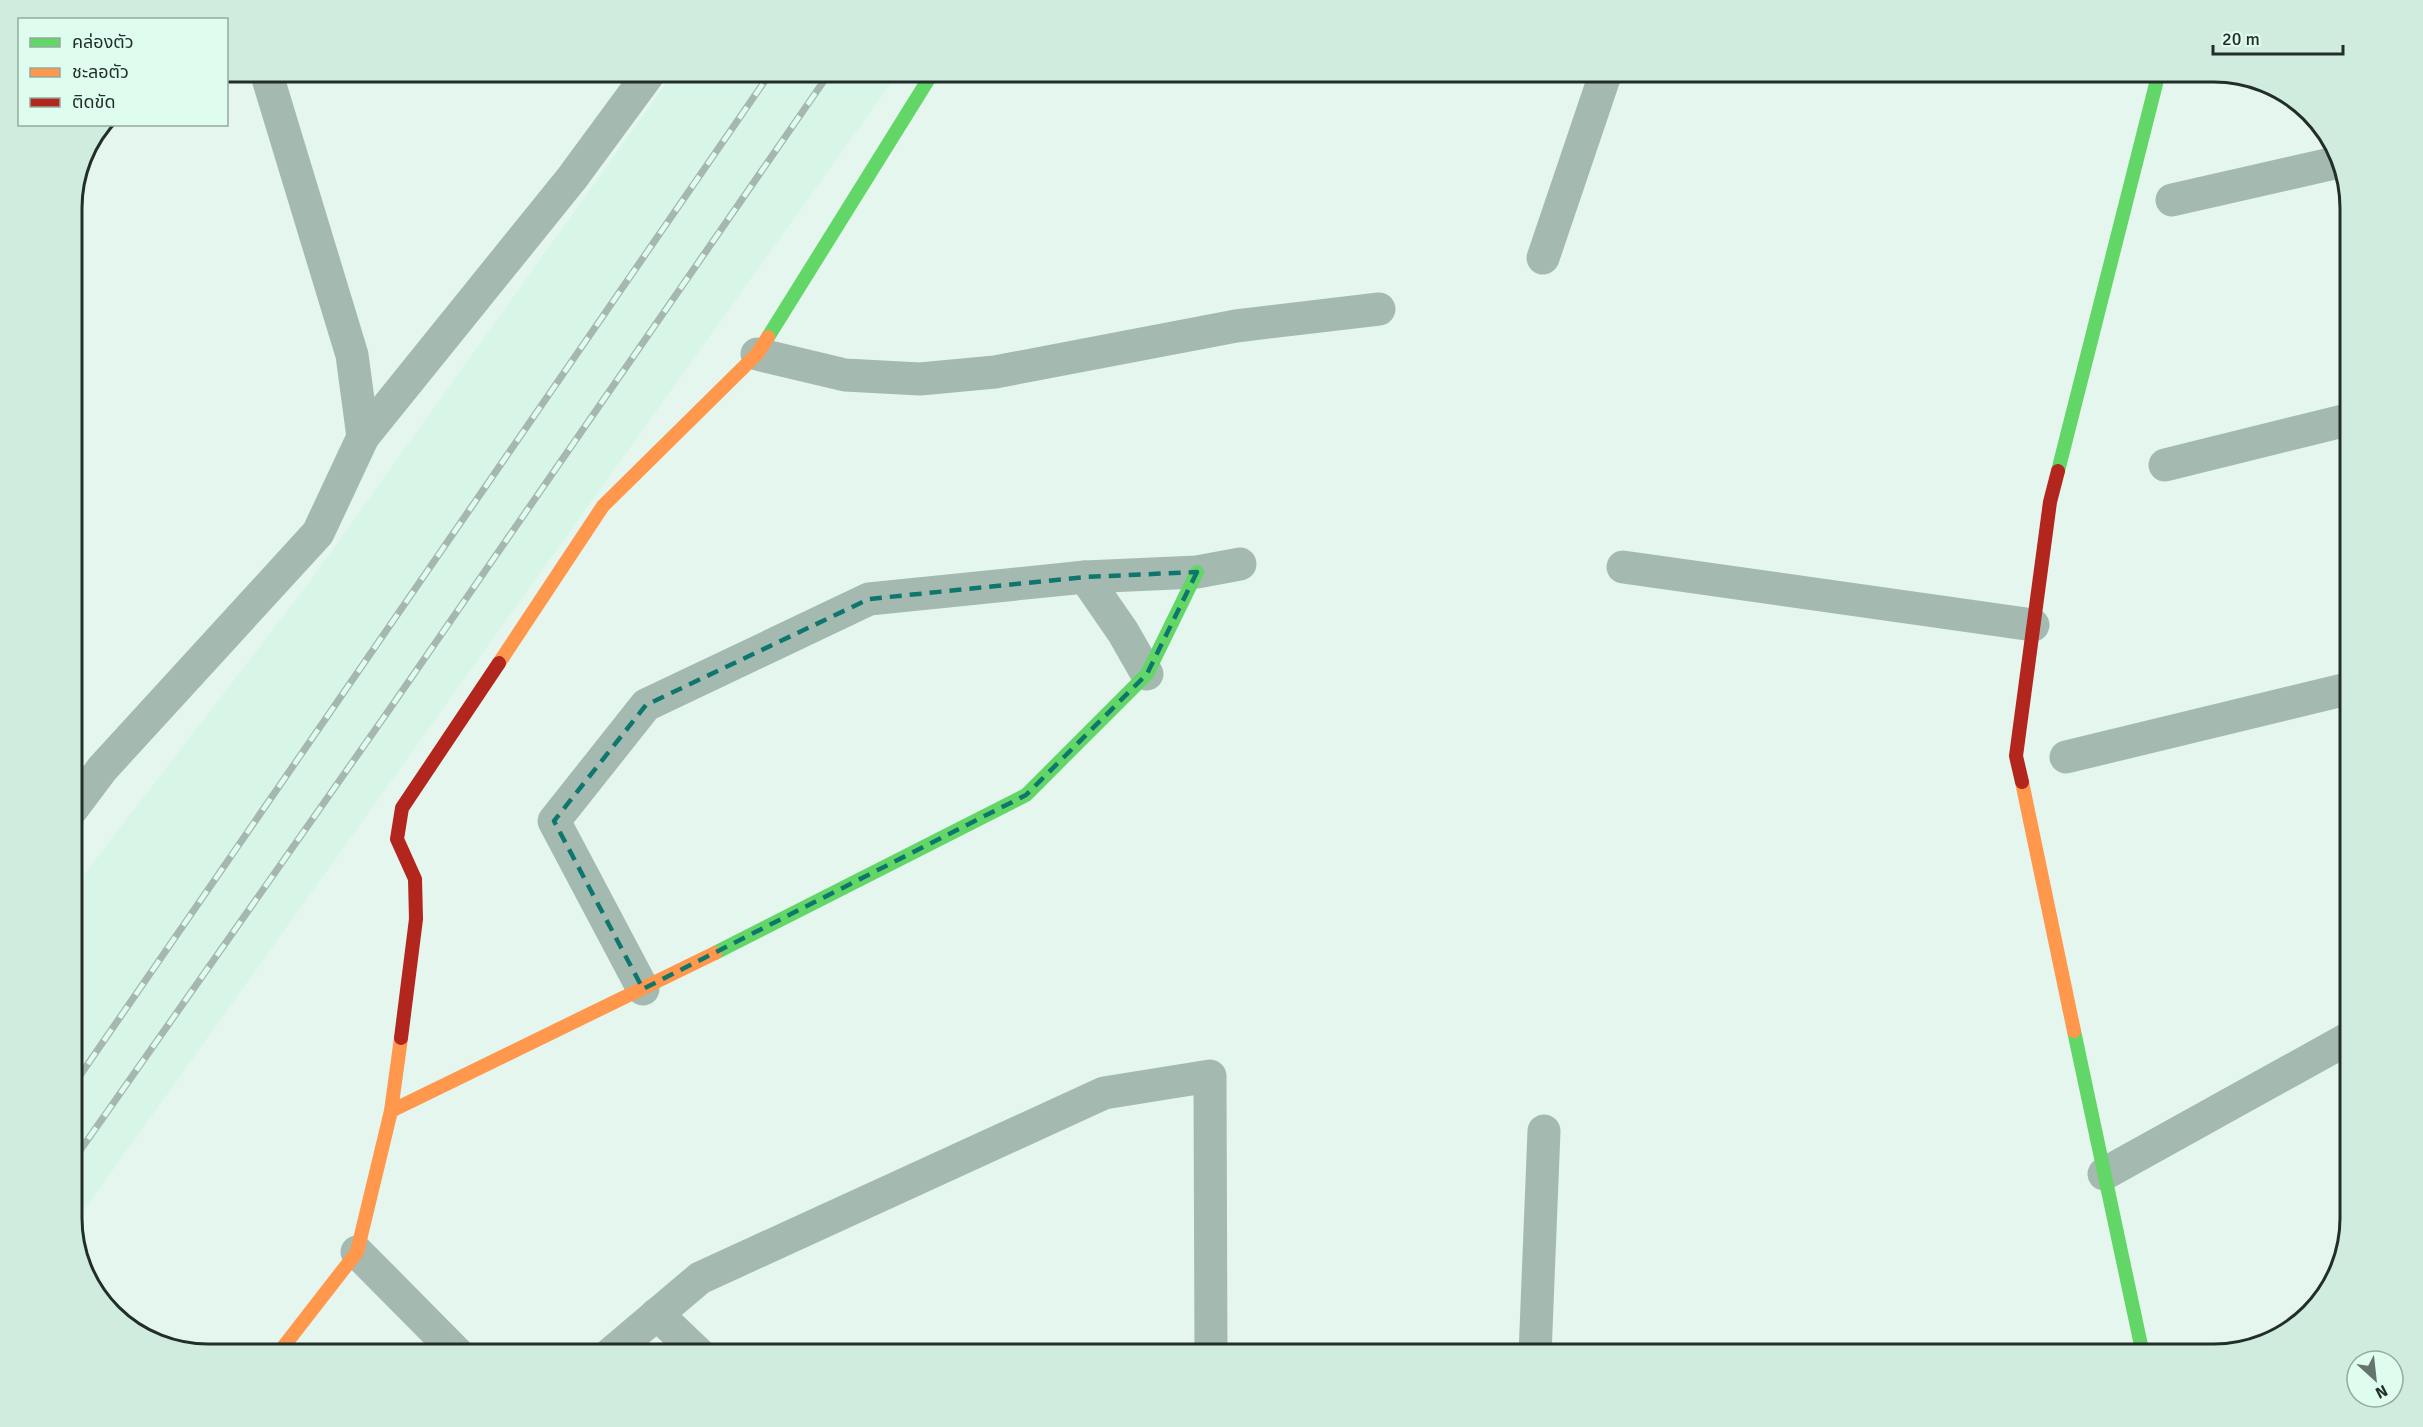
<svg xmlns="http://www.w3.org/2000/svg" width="2423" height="1427" font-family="Signika,'Noto Sans Thai',sans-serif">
<rect width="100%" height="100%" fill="#e5f6ee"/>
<path fill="#d8f6e8" d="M674 72H899L72 1227V890L308 584Z"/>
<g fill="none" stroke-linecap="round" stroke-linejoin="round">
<g stroke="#a4bab1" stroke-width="33">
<path d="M266 72 352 355 363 437"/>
<path d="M2172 200 2339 162"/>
<path d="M1543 258 1606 72"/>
<path d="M757 354 845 375 920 379 995 372 1236 326 1379 309"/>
<path d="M2165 465 2351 419"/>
<path d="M1623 567 2033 625"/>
<path d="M1085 577 1197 572 1240 564"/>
<path d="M2066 757 2351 688"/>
<path d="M72 809 102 769 318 533 363 437 572 178 650 72"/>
<path d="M643 989 554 821 646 705 869 599 1085 577 1123 632 1147 674"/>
<path d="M2104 1174 2351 1037"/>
<path d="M357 1252 459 1355"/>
<path d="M657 1314 700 1355"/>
<path d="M609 1355 700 1278 1104 1093 1210 1076 1211 1355"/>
<path d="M1535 1355 1544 1131"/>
</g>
<g stroke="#63d668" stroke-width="14">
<path d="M768 337 933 72"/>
<path d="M2058 471 2159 72"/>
<path d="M715 953 1026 795 1147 674 1197 572"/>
<path d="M2074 1031 2142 1350 2139 1355"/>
</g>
<g stroke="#ff974d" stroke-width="14">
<path d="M499 663 603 506 757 354 768 337"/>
<path d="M2022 782 2074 1031"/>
<path d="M391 1111 715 953"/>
<path d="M277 1355 357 1252 391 1111 401 1038"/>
</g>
<g stroke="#b3261e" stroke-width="14">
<path d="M2022 782 2016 756 2050 502 2058 471"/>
<path d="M401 1038 416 919 415 879 397 839 402 808 499 663"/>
</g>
<g stroke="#a6b6b0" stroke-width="7">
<g id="rail">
<path d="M72 1087 771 72"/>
<path d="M72 1162 389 710 830 72"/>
</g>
</g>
<use href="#rail" stroke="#defdef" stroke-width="4.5" stroke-dasharray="14" stroke-linecap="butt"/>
</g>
<path fill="none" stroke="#0f766e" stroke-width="4.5" stroke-dasharray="12 8" stroke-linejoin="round" d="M1197 572 1147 674 1026 795 643 989 554 821 646 705 869 599 1085 577Z"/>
<path d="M0 0H2423V1427H0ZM208 82H2214A126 126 0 0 1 2340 208V1218A126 126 0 0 1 2214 1344H208A126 126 0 0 1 82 1218V208A126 126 0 0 1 208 82Z" fill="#cfecdf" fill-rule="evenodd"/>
<path fill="none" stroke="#222e29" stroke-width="3" d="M208 82H2214A126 126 0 0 1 2340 208V1218A126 126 0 0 1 2214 1344H208A126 126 0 0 1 82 1218V208A126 126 0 0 1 208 82Z"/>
<rect x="18" y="18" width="210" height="108" fill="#defdef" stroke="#93aaa0" stroke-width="1.5"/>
<rect x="30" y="38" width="30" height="9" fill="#63d668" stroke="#93aaa0" stroke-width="1.5"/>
<text x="72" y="48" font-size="18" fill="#222e29">คล่องตัว</text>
<rect x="30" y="68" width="30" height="9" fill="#ff974d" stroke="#93aaa0" stroke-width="1.5"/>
<text x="72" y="78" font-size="18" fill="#222e29">ชะลอตัว</text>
<rect x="30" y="98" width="30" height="9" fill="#b3261e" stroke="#93aaa0" stroke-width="1.5"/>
<text x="72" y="108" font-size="18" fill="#222e29">ติดขัด</text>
<g transform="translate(2375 1379) rotate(153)"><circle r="28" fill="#defdef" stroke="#93aaa0" stroke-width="1.5"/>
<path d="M0-4.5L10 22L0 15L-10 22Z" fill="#66746e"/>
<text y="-9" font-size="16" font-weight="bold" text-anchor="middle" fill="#222e29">N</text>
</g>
<path d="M2213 45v9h130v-9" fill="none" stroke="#222e29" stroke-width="3"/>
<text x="2222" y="45" font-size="18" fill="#222e29" stroke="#defdef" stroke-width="4.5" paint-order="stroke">20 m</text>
</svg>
